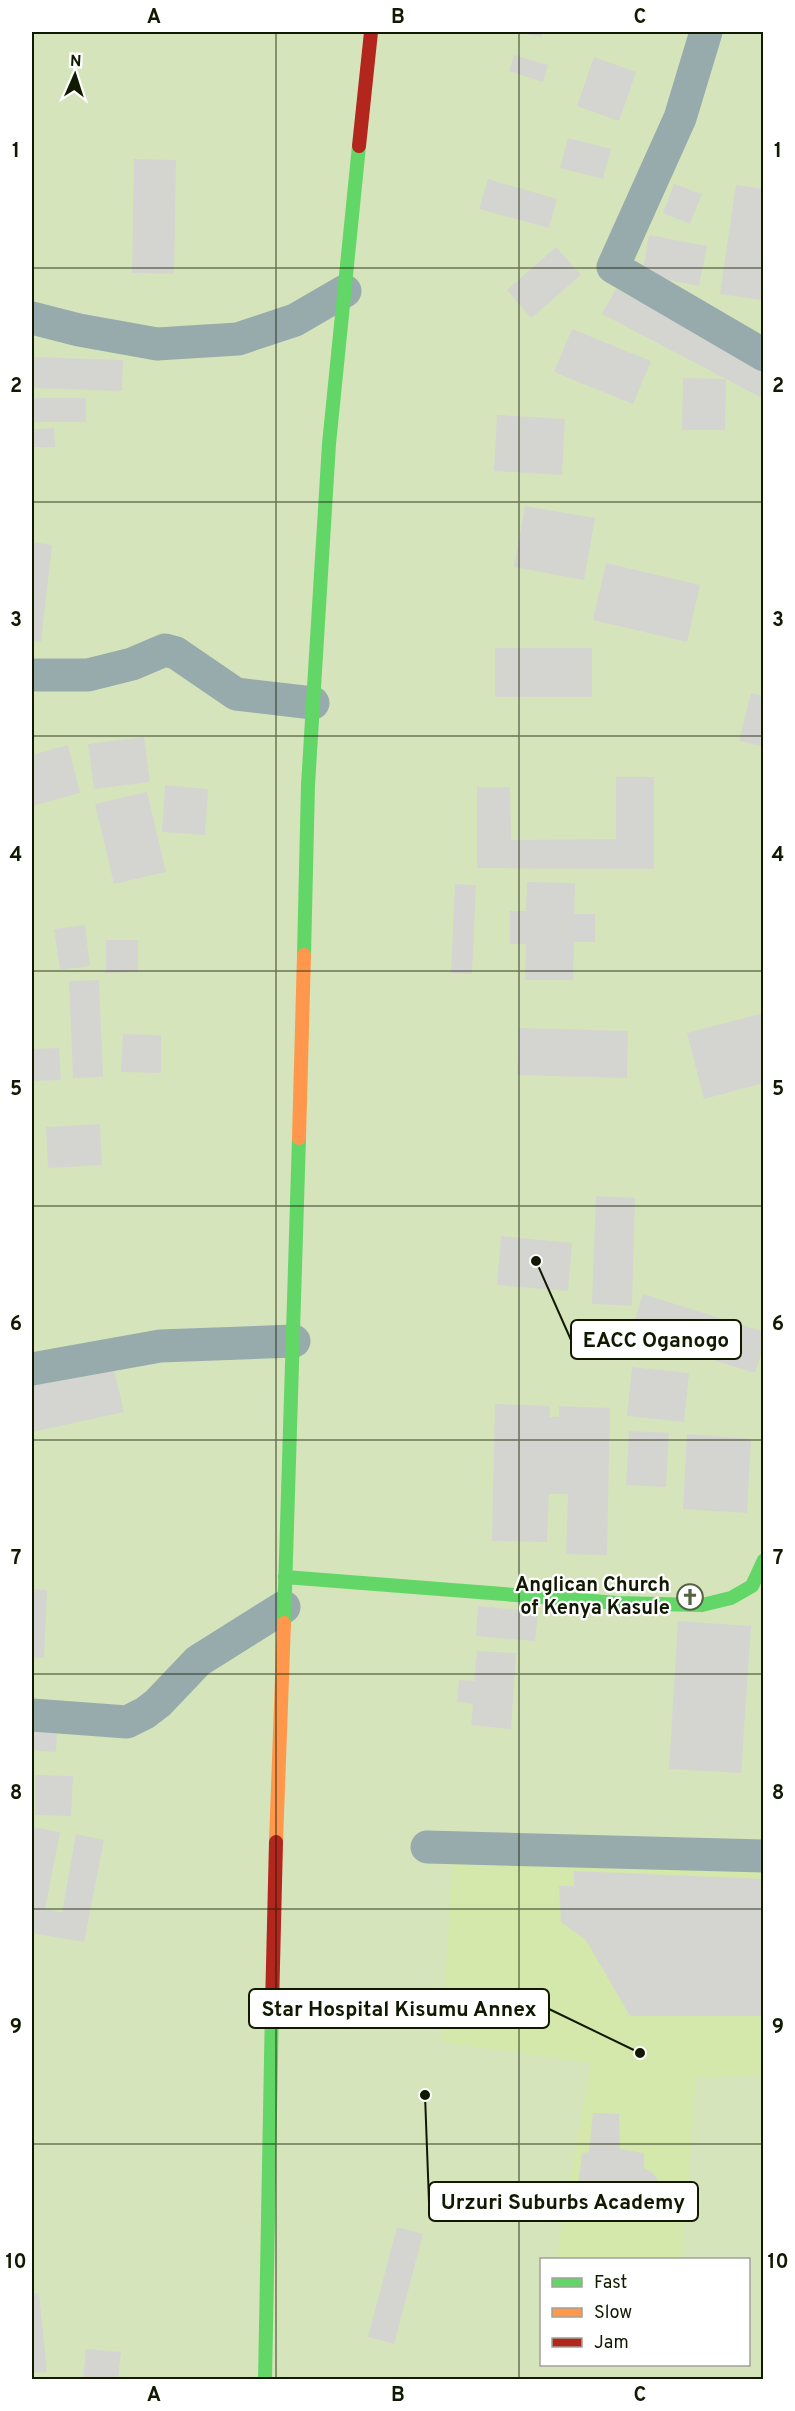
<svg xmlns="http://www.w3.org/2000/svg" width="795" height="2411" font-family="Overpass,sans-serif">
<rect width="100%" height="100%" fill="#d6e4bc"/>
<path fill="#d3e8aa" d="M453 1861 763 1872V2075L696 2078 682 2259H556L591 2063 441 2042Z"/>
<g fill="#d4d5d0">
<path d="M517 33V32H543L542 37Z"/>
<path d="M514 55 548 65 543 82 509 71Z"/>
<path d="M594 57 636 72 619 121 577 106Z"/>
<path d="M568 138 611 149 603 179 560 168Z"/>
<path d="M134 159 176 160 174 274 132 273Z"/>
<path d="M488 179 557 199 549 228 479 209Z"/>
<path d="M674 184 702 194 690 224 663 213Z"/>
<path d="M736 185 764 189V279L761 300 720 294Z"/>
<path d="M649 235 707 246 699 286 642 275Z"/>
<path d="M556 247 581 275 531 318 507 290Z"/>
<path d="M616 289 764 367V399L726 379 725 430H682L683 378 726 379 602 314Z"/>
<path d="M572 329 651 361 633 404 554 372Z"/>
<path d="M32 357 123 360 122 391 32 388Z"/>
<rect x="32" y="398" width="54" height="24"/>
<path d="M497 415 565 419 562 475 494 471Z"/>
<path d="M54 428 55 447H32V429Z"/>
<path d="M525 506 595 518 584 580 514 567Z"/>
<path d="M32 542 52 545 41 642 32 641Z"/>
<path d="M606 563 700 585 687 642 593 620Z"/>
<rect x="495" y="648" width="97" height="49"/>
<path d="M751 693 764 696V747L739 741Z"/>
<path d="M144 737 150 782 94 789 88 744Z"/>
<path d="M68 745 80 793 32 806V755Z"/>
<path d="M616 777H654V869L477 868V787H510L511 840 616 839Z"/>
<path d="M165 785 208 789 205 835 162 832Z"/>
<path d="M147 792 166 872 114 884 95 804Z"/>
<path d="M527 882 575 883 574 914H595V942H574L573 980H525L526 944H510V911H526Z"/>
<path d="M455 884 476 885 472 974 451 973Z"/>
<path d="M85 925 90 966 60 970 54 929Z"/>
<path d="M106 940H138V972L106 973Z"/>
<path d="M99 980 103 1077 73 1078 69 981Z"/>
<path d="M764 1013V1083L704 1099 687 1033Z"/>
<path d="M519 1028 628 1031 627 1078 517 1075Z"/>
<path d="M123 1034 161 1035V1073L121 1072Z"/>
<path d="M59 1048 61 1080 32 1081V1049Z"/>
<path d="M100 1124 102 1165 48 1168 46 1127Z"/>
<path d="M596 1196 635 1198 632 1306 592 1304Z"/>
<path d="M501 1236 572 1243 568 1291 497 1285Z"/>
<path d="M643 1294 764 1332V1346L755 1373 630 1334Z"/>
<path d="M113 1365 124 1412 32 1432V1382Z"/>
<path d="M632 1367 689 1373 684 1422 627 1416Z"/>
<path d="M495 1404 550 1406V1417H559V1406L610 1408 607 1555 566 1554 568 1494H549L547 1542 492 1541Z"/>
<path d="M629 1431 669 1433 666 1487 626 1485Z"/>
<path d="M687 1434 751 1439 747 1513 683 1509Z"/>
<path d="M32 1589 47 1590 44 1658 32 1657Z"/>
<path d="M478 1606 538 1612 535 1641 476 1636Z"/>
<path d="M678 1621 751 1626 741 1773 669 1769Z"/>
<path d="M477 1651 516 1653 511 1729 471 1725 473 1704 457 1702 459 1680 474 1681Z"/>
<path d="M32 1730 57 1731 56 1752 32 1750Z"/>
<path d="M35 1775 73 1776 71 1816 35 1815Z"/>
<path d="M32 1827 60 1832 45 1909 62 1912 76 1834 104 1840 84 1942 32 1933Z"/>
<path d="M574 1871 764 1879V2016H630L586 1940 561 1922 559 1886H574Z"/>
<path d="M593 2113 619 2114 620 2149 644 2153V2168L653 2173 661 2185 656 2215 616 2216 615 2206H588L577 2197 582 2153 589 2152Z"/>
<path d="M397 2227 423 2234 394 2344 368 2337Z"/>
<path d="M39 2293 47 2372 32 2373V2294Z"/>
<path d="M86 2349 121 2352 118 2380H83Z"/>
</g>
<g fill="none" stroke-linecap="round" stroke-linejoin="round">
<g stroke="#97abac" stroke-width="33">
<path d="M706 32 680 118 613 267 764 355"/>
<path d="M32 318 79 330 157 344 238 339 295 320 345 291"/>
<path d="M32 675H88L132 664 165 650 176 653 236 694 313 703"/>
<path d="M32 1369 160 1346 294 1341"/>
<path d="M32 1715 127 1722 145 1713 158 1703 198 1661 284 1607"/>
<path d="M427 1847 764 1856"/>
</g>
<g stroke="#63d668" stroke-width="14">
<path d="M304 955 308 785 329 444 359 146"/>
<path d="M285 1577 618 1603 702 1605 731 1598 752 1586 764 1560"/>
<path d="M284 1623 299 1138"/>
<path d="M265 2380 272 2006"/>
</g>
<g stroke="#ff974d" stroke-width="14">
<path d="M299 1138 304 955"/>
<path d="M276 1842 284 1623"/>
</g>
<g stroke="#b3261e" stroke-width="14">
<path d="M359 146 371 32"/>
<path d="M272 2006 276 1842"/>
</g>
</g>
<path fill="none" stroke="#111900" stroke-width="1.5" stroke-opacity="0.55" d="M276 32V2380M519 32V2380M32 268H764M32 502H764M32 736H764M32 971H764M32 1206H764M32 1440H764M32 1674H764M32 1909H764M32 2144H764"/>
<defs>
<g id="church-ring" transform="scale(1.35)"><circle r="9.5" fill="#fff" stroke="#566042" stroke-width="1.5"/><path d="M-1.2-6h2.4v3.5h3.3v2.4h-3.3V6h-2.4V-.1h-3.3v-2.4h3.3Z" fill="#566042"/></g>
</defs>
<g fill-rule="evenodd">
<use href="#church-ring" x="690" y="1597"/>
</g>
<g text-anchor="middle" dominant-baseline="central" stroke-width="4.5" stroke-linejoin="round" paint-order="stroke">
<g font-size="20" font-weight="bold" fill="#111900" stroke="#fff" text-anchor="end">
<text x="670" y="1586">Anglican Church<tspan x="670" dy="23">of Kenya Kasule</tspan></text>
</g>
</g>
<path fill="none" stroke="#111900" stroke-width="2" d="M536 1261L571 1340M640 2053L549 2009M425 2095L429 2202"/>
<g fill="#111900" stroke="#fff" stroke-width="2">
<circle cx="536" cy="1261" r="6"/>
<circle cx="640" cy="2053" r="6"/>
<circle cx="425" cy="2095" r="6"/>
</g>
<g fill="#fff" stroke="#111900" stroke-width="2">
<rect x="571" y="1320" width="170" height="39" rx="6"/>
<rect x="249" y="1989" width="300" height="39" rx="6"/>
<rect x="429" y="2182" width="269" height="39" rx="6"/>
</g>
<g font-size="21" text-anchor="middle" font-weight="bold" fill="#111900">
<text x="656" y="1347">EACC Oganogo</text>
<text x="399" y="2016">Star Hospital Kisumu Annex</text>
<text x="563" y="2209">Urzuri Suburbs Academy</text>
</g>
<rect width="795" height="2411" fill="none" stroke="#ffffff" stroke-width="66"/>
<rect x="540" y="2258" width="210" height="108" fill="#ffffff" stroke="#a0a399" stroke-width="1.5"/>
<rect x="552" y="2278" width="30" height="9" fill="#63d668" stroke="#a0a399" stroke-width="1.5"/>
<text x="594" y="2288" font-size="18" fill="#111900">Fast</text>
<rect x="552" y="2308" width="30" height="9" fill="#ff974d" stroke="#a0a399" stroke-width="1.5"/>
<text x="594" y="2318" font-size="18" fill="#111900">Slow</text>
<rect x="552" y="2338" width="30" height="9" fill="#b3261e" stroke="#a0a399" stroke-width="1.5"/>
<text x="594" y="2348" font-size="18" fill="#111900">Jam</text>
<g transform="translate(75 75) rotate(3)" stroke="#ffffff" stroke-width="4.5" paint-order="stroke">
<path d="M0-4.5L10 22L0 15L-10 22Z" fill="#111900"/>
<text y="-9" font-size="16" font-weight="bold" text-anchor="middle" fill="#111900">N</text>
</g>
<rect x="33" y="33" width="729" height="2345" fill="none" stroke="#111900" stroke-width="2"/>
<g font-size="20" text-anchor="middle" font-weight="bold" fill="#111900">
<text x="154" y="23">A</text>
<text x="398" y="23">B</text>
<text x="640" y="23">C</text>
<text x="16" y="157">1</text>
<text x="778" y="157">1</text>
<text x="16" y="392">2</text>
<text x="778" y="392">2</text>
<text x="16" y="626">3</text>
<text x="778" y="626">3</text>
<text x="16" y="861">4</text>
<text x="778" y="861">4</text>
<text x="16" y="1095">5</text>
<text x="778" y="1095">5</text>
<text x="16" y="1330">6</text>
<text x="778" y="1330">6</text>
<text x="16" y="1564">7</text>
<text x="778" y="1564">7</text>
<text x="16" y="1799">8</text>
<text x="778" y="1799">8</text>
<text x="16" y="2033">9</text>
<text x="778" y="2033">9</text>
<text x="16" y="2268">10</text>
<text x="778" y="2268">10</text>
<text x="154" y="2401">A</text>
<text x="398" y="2401">B</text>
<text x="640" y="2401">C</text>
</g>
</svg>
